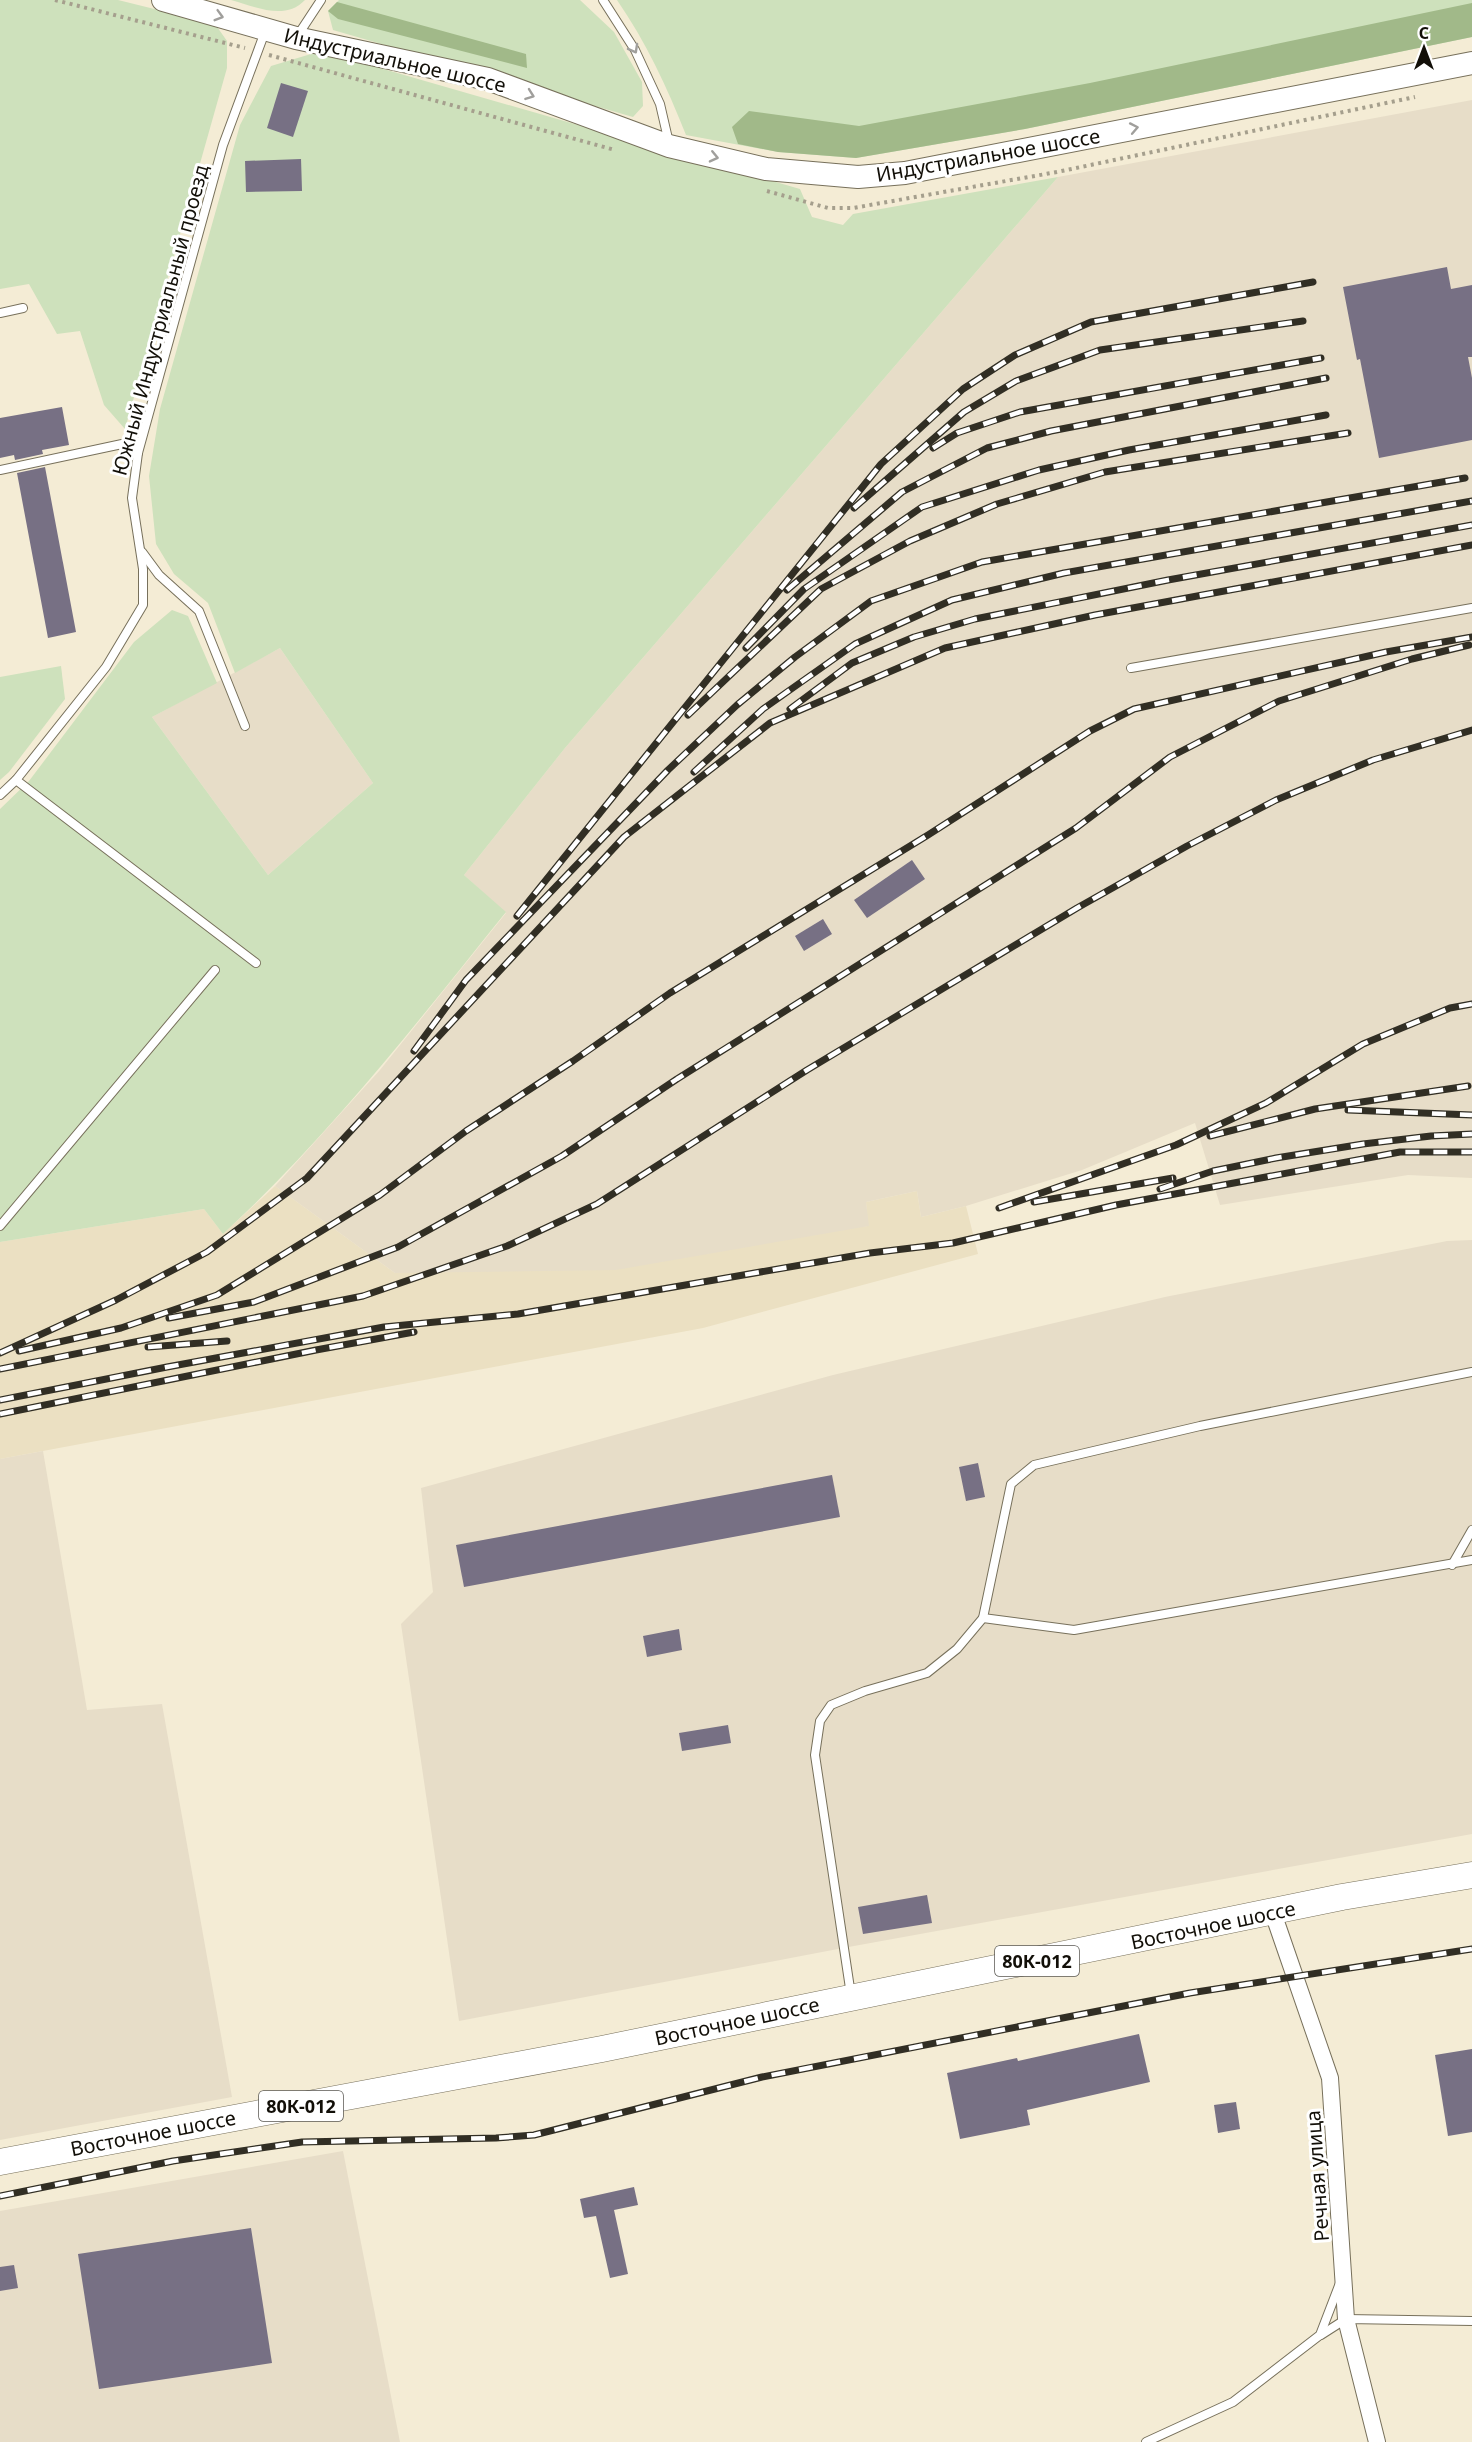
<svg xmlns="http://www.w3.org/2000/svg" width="1472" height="2442" font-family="'Noto Sans',sans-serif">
<rect width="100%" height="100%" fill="#f4ecd5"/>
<path fill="#ebe0c2" d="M275 1186 395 1273 868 1226 866 1202 917 1191 921 1217 966 1206 978 1254 703 1328 0 1459V1242L204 1209 223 1234Z"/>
<g fill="#e7ddc8">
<path d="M1472 100V1178L1408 1175 1220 1205 1195 1123 1082 1170 966 1206 921 1217 917 1191 866 1202 869 1226 616 1270 395 1273 275 1186 380 1070 506 913 464 875 565 748 1058 177Z"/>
<path d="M280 648 373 783 268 875 152 717Z"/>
<path d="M1472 1240V1834L843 1948 459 2021 401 1624 433 1592 421 1488 833 1375 1165 1297 1447 1241Z"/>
<path d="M43 1451 87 1710 162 1704 232 2097 0 2140V1459Z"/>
<path d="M343 2151 400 2442H0V2211Z"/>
</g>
<g fill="#cee1bc">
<path d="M0 0H118L215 24 227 41V68L125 429 104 405 80 331 57 334 29 284 0 289Z"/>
<path d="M231 0H305C285 21 256 7 231 0Z"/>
<path d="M339 0H580L614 32 642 82 643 106 633 117 333 30 328 11Z"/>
<path d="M617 0H1472V37L1025 129 856 158 778 152 686 135C667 87 646 42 617 0Z"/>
<path d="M321 51 800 189 812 217 843 225 853 214 1058 177 565 748 464 875 506 912C416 1024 329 1136 223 1234L204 1209 0 1242V809L29 781 134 642 172 610 188 616 217 683 152 717 268 875 373 783 280 648 235 673 208 603 174 574 156 544 149 476 160 409 240 125 271 66Z"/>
<path d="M61 666 65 699 9 772 0 780V677Z"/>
</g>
<g fill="#a1b989">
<path d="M337 2 526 54 527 68 338 19 328 11Z"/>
<path d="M1472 3V37L1025 129 856 158 778 152 738 144 732 127 749 111 859 126 1090 83Z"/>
</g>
<g fill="#777084">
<path d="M281 83 308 91 293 137 267 128Z"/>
<path d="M301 159 302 191 246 192 245 161Z"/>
<path d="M1447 267 1451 289 1472 285V357H1468L1472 378V440L1379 458 1360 359 1357 360 1343 287Z"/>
<path d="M62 407 69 445 42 450 43 454 15 460 14 455 0 458V418Z"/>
<path d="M45 467 76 632 48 638 17 473Z"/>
<path d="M912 860 925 879 867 918 854 900Z"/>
<path d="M823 919 832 934 804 951 795 936Z"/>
<path d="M978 1463 985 1497 966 1501 959 1467Z"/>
<path d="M832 1475 840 1517 464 1587 456 1545Z"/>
<path d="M679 1629 682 1650 647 1657 643 1636Z"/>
<path d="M728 1725 731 1743 682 1751 679 1733Z"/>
<path d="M927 1895 932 1923 863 1934 858 1907Z"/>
<path d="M1139 2034 1150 2082 1027 2110 1030 2125 960 2139 947 2073 1017 2058 1018 2061Z"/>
<path d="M1472 2049V2132L1448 2136 1435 2055Z"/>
<path d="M1236 2102 1240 2129 1218 2133 1214 2105Z"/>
<path d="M634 2187 638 2205 614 2210 628 2274 610 2278 596 2216 584 2218 580 2199Z"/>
<path d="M251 2228 272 2363 99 2389 78 2254Z"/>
<path d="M14 2265 18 2288 0 2291V2267Z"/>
</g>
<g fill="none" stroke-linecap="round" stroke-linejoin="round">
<g stroke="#77705b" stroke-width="10">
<g id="lane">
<path d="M603 0 635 50 660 104 669 143"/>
<path d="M296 38 321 0"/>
<path d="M0 313 23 308"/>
<path d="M0 470 122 444 138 453"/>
<path d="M142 552 159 575 199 611 245 726"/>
<path d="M1131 668 1472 608"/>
<path d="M16 780 256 963"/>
<path d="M0 795 16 780 106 667 143 605V569L132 498 138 453 223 145 266 29"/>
<path d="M0 1226 215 970"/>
<path d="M1452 1565 1472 1530"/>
<path d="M983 1618 1074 1630 1472 1560"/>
<path d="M851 1995 815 1755 820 1721 831 1705 865 1691 927 1673 957 1649 983 1618 1011 1484 1034 1465 1200 1426 1472 1372"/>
<path d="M1321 2335 1346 2319 1472 2321"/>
<path d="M1146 2442 1233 2402 1320 2335 1340 2283"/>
</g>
</g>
<g stroke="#77705b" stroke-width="18">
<path id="street" d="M1273 1913 1330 2078 1346 2319 1377 2442"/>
</g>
<g stroke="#77705b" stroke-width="24">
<path id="secondary" d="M163 0 296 38 488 79 669 146 766 169 858 177 905 173 1472 63"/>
</g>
<g stroke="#77705b" stroke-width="27">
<path id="primary" d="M0 2162 602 2049 1342 1897 1472 1875"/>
</g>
<g stroke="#a59f8d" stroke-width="4" stroke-dasharray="3 4.5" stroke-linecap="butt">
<path d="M55 0 245 48"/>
<path d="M269 55 615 150"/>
<path d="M767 191 828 208H853L1057 172 1415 97"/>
</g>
<use href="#lane" stroke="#fff" stroke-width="8"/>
<use href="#street" stroke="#fff" stroke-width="16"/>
<use href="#secondary" stroke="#fff" stroke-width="22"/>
<use href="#primary" stroke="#fff" stroke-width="26"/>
<g stroke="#312e24" stroke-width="7">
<g id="rail">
<path d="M933 448 957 433 1020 412 1321 358"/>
<path d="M854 508 964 412 1016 381 1100 350 1303 321"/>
<path d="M787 590 902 492 987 448 1051 431 1326 378"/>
<path d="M746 648 804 589 922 507 1039 470 1129 450 1326 415"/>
<path d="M790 709 852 663 914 637 975 619 1168 580 1472 525"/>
<path d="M688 715 821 589 910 541 997 504 1105 472 1348 433"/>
<path d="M694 772 763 709 855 644 952 600 1064 573 1472 501"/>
<path d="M517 916 881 464 963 389 1015 355 1091 322 1313 282"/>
<path d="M414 1051 466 980 668 770 737 705 795 657 871 601 982 562 1465 478"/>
<path d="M1348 1110 1472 1115"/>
<path d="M1210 1136 1315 1109 1468 1086"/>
<path d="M1160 1189 1213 1171 1276 1158 1363 1144 1431 1136 1472 1134"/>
<path d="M1034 1202 1173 1178"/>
<path d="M999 1208 1176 1145 1266 1103 1363 1044 1450 1008 1472 1004"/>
<path d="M169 1318 254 1302 398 1247 562 1156 677 1079 1076 828 1170 757 1279 701 1412 659 1469 645"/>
<path d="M148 1347 227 1341"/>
<path d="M19 1351 121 1328 217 1295 380 1195 466 1131 573 1061 670 993 928 835 1090 731 1134 709 1386 652 1472 637"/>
<path d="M0 1353 116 1300 207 1252 307 1178 624 837 770 723 945 648 1095 615 1472 545"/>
<path d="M0 1369 363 1296 507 1246 597 1204 807 1070 1077 908 1187 846 1276 800 1373 760 1472 730"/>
<path d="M0 1400 167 1367 384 1327 518 1314 870 1253 953 1243 1116 1205 1400 1152H1472"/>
<path d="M0 1414 316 1350 414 1332"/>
<path d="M0 2196 173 2161 302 2142 496 2138 534 2135 762 2077 1190 1993 1472 1949"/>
</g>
</g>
<use href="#rail" stroke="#fff" stroke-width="4.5" stroke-dasharray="14" stroke-linecap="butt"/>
</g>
<defs><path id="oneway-chevron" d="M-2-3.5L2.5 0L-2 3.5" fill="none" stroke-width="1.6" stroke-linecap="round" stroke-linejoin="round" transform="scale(1.5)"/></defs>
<g stroke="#a09f9c">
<use href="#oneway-chevron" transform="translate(219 16) rotate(16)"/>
<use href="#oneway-chevron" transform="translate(634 49) rotate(61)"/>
<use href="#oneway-chevron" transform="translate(530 95) rotate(20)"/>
<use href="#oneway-chevron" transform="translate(1134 128) rotate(-11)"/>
<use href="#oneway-chevron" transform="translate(714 157) rotate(13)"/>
</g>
<g text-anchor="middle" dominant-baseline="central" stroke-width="6" stroke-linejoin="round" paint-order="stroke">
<g fill="#fff" stroke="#595752" stroke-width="1.5">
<rect x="995" y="1946" width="84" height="30" rx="4.5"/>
<rect x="259" y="2091" width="84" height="30" rx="4.5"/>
</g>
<g font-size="18" font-weight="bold" fill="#120f08">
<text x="1037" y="1961">80К-012</text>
<text x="301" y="2106">80К-012</text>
</g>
<g font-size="20" fill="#120f08" stroke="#fff">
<text transform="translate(395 60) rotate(13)">Индустриальное шоссе</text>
<text transform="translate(988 155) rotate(-10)">Индустриальное шоссе</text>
<text transform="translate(160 320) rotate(-75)">Южный Индустриальный проезд</text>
<text transform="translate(1213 1925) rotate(-12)">Восточное шоссе</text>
<text transform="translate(737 2021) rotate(-12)">Восточное шоссе</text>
<text transform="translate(153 2133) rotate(-11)">Восточное шоссе</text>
<text transform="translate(1317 2176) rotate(-94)">Речная улица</text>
</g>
</g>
<g transform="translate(1424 48)" stroke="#ffffff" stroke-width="4.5" paint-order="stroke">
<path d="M0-4.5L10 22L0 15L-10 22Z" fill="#120f08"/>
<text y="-9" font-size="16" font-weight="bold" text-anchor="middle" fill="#120f08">С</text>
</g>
</svg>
